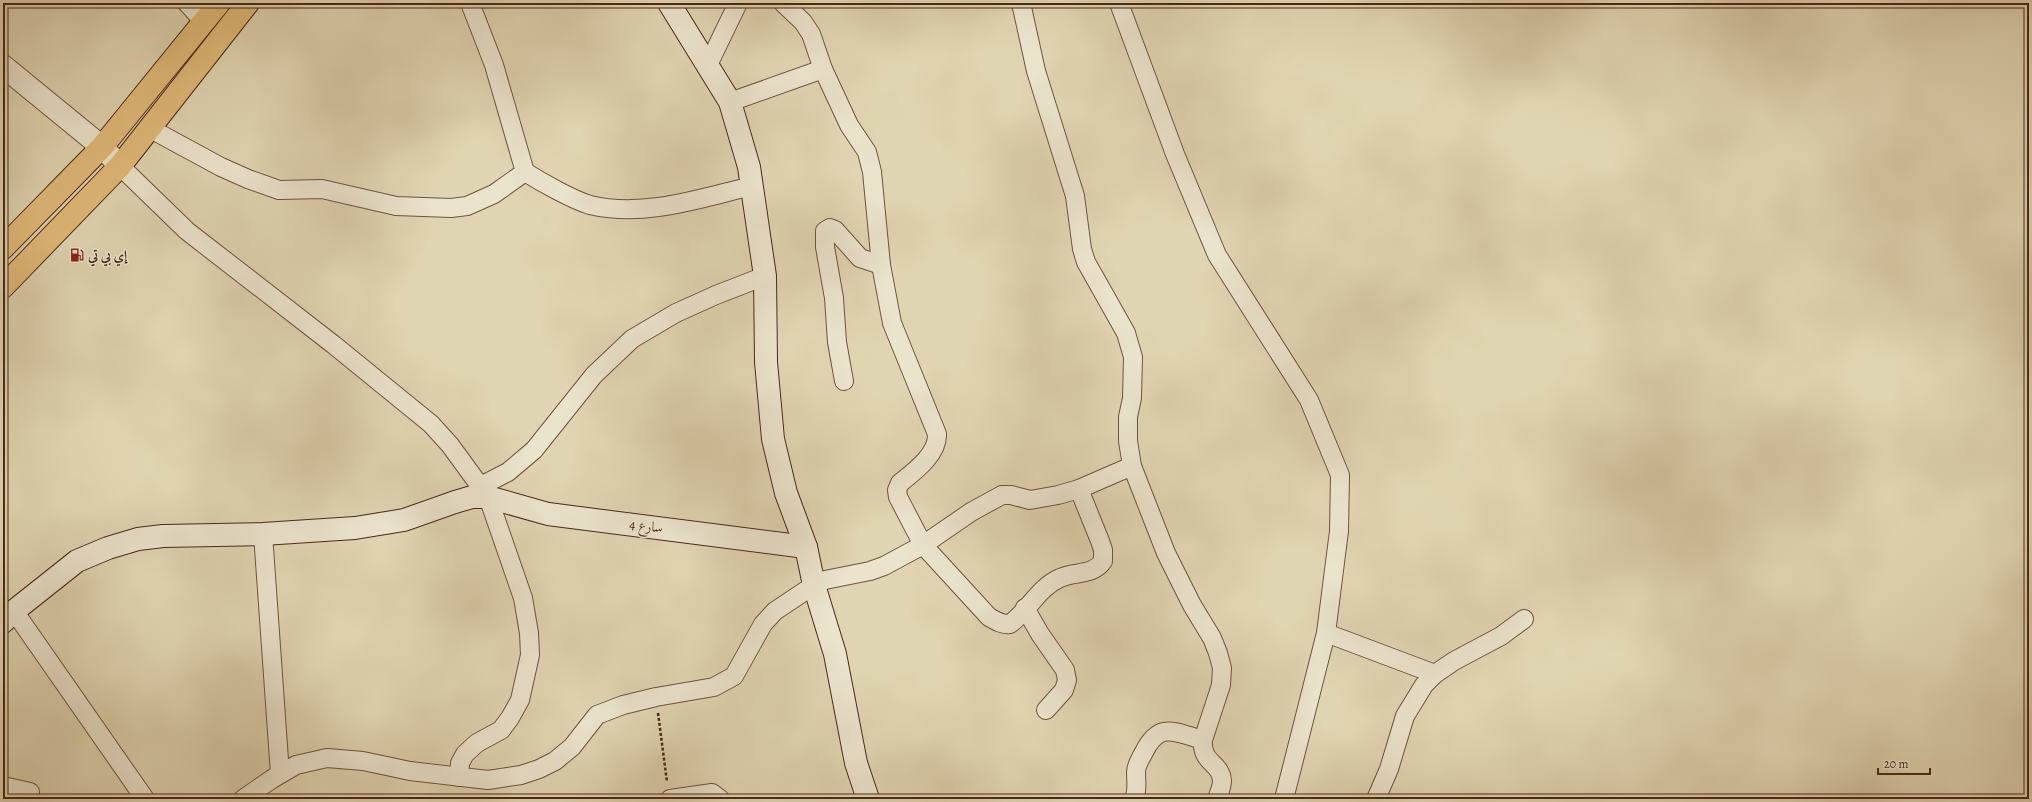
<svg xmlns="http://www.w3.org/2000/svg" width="2032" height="802" font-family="Alegreya,Amiri,serif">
<rect width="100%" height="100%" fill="#e0d5b2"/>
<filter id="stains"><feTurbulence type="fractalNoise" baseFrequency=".005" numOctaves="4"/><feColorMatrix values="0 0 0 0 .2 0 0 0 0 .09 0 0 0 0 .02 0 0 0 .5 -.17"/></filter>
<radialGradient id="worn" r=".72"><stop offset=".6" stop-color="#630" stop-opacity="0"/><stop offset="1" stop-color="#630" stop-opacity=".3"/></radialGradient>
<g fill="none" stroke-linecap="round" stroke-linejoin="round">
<g stroke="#70533e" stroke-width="20">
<g id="minor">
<path d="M187 3 204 22"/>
<path d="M783 3 803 22 811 34 823 69 849 125 867 152 872 172 881 265 892 323 937 434C938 454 915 471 900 483L897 490 898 497 923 545 989 617C996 621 1002 625 1010 624 1028 611 1039 587 1060 578 1075 571 1093 576 1103 561V550L1100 541 1079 489"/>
<path d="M1021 3 1036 71 1075 196 1082 249 1086 262 1126 333 1133 357 1132 398 1128 417V441L1132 466 1166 553 1192 605 1212 638 1218 653 1222 668 1221 685 1203 740C1201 764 1221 762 1222 781 1222 787 1219 793 1217 799"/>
<path d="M1119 3 1175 154 1217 255 1309 400 1340 475 1339 531 1326 633 1284 799"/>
<path d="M708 65 738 3"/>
<path d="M730 102 823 69"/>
<path d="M149 128 221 167 248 179 279 190 322 189 396 206 451 208 467 206 494 194 525 172 494 65 470 3"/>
<path d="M120 166 187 231 334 345 431 424 450 445 488 497 523 598 529 633 530 655 520 700 510 718 501 730 477 743 465 754 460 763 459 777"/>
<path d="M525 172C541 182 573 200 590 205 644 218 701 198 752 186"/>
<path d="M844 381 837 342 834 298 825 247V231L830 228 835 230 860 258 881 265"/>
<path d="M479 487 508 472 534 450 594 375 632 339 676 313 716 295 765 276"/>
<path d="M263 534 280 774"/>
<path d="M1025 608 1040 634 1065 670 1067 680 1064 690 1046 710"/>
<path d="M14 611 145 799"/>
<path d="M1326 633 1435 674"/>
<path d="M3 786 30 792"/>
<path d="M243 799 272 779 296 765 327 758 363 761 410 771 488 780 521 775 539 769 555 761 572 747 597 715 623 705 656 697 714 687 734 676 763 624 775 611 814 585 825 580 870 571 884 566 923 545 971 512 1002 495H1011L1030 500 1058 495 1079 489 1132 466"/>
<path d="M670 799 712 793 720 799"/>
<path d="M1134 799C1138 790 1136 781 1136 772 1136 765 1141 758 1144 752 1160 720 1176 733 1203 740"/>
<path d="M1376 799 1389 769 1405 716 1424 685 1435 674 1454 661 1501 636 1524 619"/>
</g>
</g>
<g stroke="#70533e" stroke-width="24">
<path id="tertiary" d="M3 66 102 147 120 166"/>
</g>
<g stroke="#4a2818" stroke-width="24">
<g id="secondary">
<path d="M669 3 730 102 749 167 765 276 766 362 773 439 786 493 806 547 814 585 835 654 856 763 868 799"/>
<path d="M3 622 14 611 77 561 108 548 138 539 163 536 263 534 355 528 404 520 455 502 472 497H488L548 514 806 547"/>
</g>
</g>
<g stroke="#4a2818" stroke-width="24">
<g id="primary">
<path d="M3 248 102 147 219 3"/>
<path d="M3 287 120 166 248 3"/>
</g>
</g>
<path stroke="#4a2818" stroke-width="2.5" stroke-dasharray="3 2" stroke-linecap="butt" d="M658 713 667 782"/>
<use href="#minor" stroke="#ebe4cd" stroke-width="18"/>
<use href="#tertiary" stroke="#ebe4cd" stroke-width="22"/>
<use href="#secondary" stroke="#ebe4cd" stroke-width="22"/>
<use href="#primary" stroke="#e0ba79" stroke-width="22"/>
</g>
<defs>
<g id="fuel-bare" transform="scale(1.08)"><path d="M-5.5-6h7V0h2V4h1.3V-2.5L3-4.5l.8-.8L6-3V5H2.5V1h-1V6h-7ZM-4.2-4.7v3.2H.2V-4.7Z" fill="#8f2418" stroke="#ebe4cd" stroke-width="2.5" paint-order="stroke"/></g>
</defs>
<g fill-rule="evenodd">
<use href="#fuel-bare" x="77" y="255"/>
</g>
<g text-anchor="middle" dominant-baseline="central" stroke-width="3" stroke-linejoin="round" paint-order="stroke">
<g font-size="14" font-weight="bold" fill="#4a2818" stroke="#ebe4cd" text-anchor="start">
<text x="88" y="255">إي بي تي</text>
</g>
<g font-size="14" fill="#4a2818" stroke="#ebe4cd">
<text transform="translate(646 526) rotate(7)">سارع 4</text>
</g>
</g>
<rect width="2032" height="802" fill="none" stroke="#e0d5b2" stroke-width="16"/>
<rect x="4" y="4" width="2024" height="794" fill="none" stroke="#4a2818" stroke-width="2"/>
<rect x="8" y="8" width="2016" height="786" fill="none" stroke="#4a2818"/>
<path d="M1878 768v6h52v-6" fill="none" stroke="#4a2818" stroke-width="2"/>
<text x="1884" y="768" font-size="12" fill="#4a2818" stroke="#ebe4cd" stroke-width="3" paint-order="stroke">20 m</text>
<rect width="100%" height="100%" filter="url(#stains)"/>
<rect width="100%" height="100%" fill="url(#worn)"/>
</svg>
